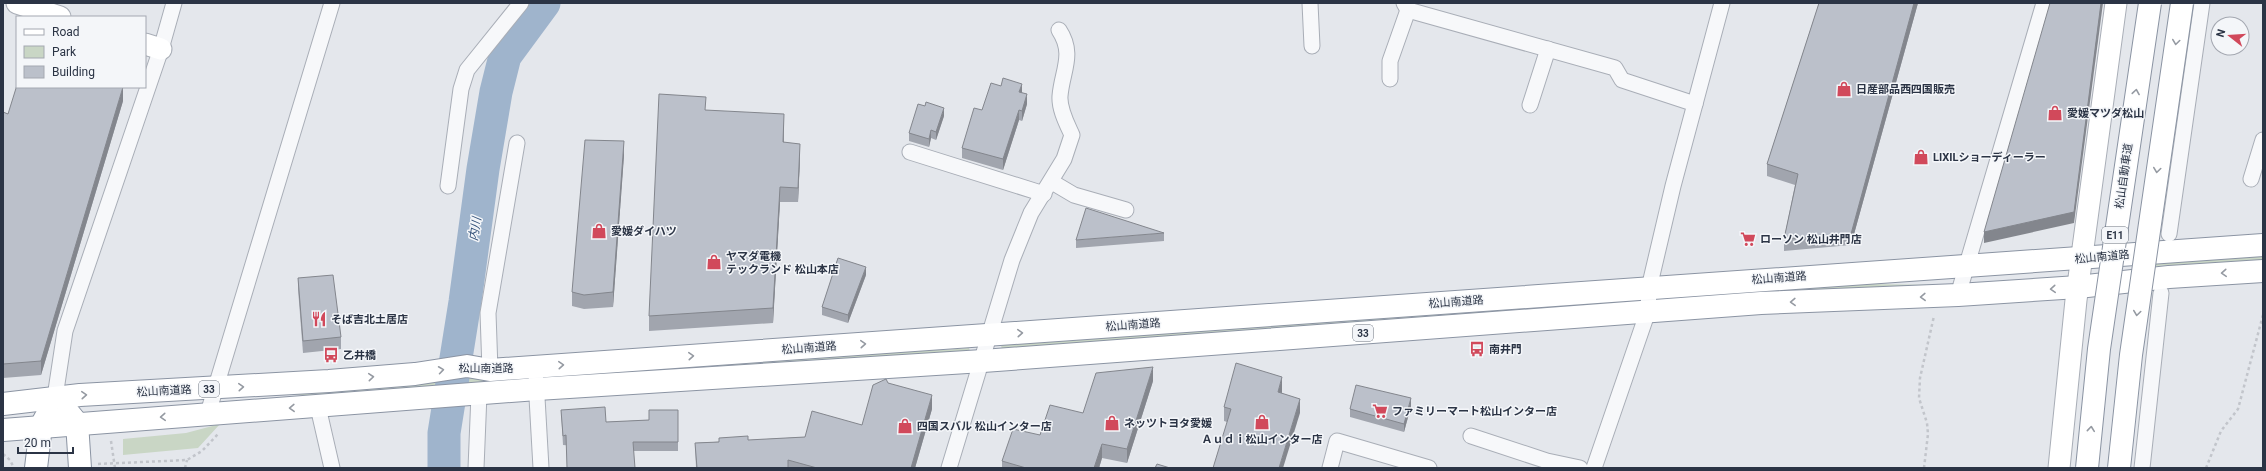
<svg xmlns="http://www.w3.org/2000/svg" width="2266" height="471" font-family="Roboto,'Noto Sans JP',sans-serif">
<rect width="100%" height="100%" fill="#e4e7ec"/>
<g fill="#c9d6c5">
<path d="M2263 255V260L2156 266H2128V264Z"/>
<path d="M1860 284 1950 285 1689 296Z"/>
<path d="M1625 300 1627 304 1003 349 1001 347 1003 343Z"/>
<path d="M931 348 944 350 969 348 970 351 722 368 720 366 722 362Z"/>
<path d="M477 377 487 381H516L308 396 279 392Z"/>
<path d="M220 424 198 448 123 455V439L186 433Z"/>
</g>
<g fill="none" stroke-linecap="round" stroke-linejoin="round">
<path stroke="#9fb4cc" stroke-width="33" d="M444 468V433L465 302 483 169 496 92 505 56 544 3"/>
<g stroke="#a9aeb7" stroke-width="17">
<g id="street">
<path d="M1310 3 1312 46"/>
<path d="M1404 3 1408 10 1615 68 1622 80 1695 104"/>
<path d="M1390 79V61L1408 10"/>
<path d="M1530 105 1548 49"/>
<path d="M910 152 1044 194"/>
<path d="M2251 179 2263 140"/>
<path d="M1052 182 1074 195 1126 210"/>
<path d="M448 186 461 89 467 70 521 3"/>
<path d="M2169 234 2202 3"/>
<path d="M1958 295 2044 3"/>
<path d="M490 370 488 313 517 143"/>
<path d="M536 380 541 468"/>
<path d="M55 397 65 331 161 49 174 3"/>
<path d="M318 407 332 468"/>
<path d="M208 413 332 3"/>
<path d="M1471 436 1547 461 1580 468"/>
<path d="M476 468 479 394"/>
<path d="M949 468 1012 260 1031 213 1064 159 1072 135C1067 124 1059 109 1060 96 1062 71 1075 54 1059 30"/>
<path d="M1330 468 1337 441 1429 468"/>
<path d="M1594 468 1648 311 1649 288 1673 186 1722 3"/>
<path d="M2142 468 2161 293"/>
</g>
</g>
<g stroke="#a9aeb7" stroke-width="23">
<g id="secondary">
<path d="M17 3 60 17"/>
<path d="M145 44 161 49"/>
<path d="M2059 468 2076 300 2116 3"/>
</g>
</g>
<g stroke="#8b94a3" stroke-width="24">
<g id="highway">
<path d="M3 404 80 395 329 381 415 374 467 366 490 370C1081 329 1672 287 2263 245"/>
<path d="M68 412 77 423 80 468"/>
<path d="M3 430 537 389 983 361 1761 303 1958 295 2078 287 2169 277 2263 271"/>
<path d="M36 468 41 426 48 413"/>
</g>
</g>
<g stroke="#c2c5cb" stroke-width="2.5" stroke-dasharray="3 3" stroke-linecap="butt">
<path d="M111 441 115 468"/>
<path d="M3 454 10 460 14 468"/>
<path d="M98 464 187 460 202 451 219 433"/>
<path d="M185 468 187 460"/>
<path d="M1924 468 1928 434 1927 423 1919 398 1920 378 1934 316"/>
<path d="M2206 468 2221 431 2238 409 2263 315"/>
</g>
<use href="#street" stroke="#f7f8fa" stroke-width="15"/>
<use href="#secondary" stroke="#fff" stroke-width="21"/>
<use href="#highway" stroke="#fff" stroke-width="22"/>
<g stroke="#8b94a3" stroke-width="24" stroke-linecap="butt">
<g id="highway-bridge">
<path d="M2087 468 2099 349 2150 3"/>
<path d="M2119 468 2131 355 2182 3"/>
</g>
</g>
<use href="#highway-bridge" stroke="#fff" stroke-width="22"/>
</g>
<g fill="#a1a5ae">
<path d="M1819 3H1918L1851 245 1784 251V239L1795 185 1767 176V164Z"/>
<path d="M1022 92 1027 104 1022 121 1019 120 1003 170 962 158V148Z"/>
<path d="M123 101 41 375 3 378V112L8 114Z"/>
<path d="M706 110 784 128V142L800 158 798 202H780L773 323 649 331V316Z"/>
<path d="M944 116 936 140 931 138 929 147 909 141V133Z"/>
<path d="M624 155 613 307 584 309 572 306V292Z"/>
<path d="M1164 233V241L1076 248V240Z"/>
<path d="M866 275 848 323 822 315V307Z"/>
<path d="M298 278 341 337V349L303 353 298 289Z"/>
<path d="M1153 381 1127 463 1102 458 1099 468H1002V461L1040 435 1083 413Z"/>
<path d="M888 383 932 409 915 468H696L695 443 805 437 862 425Z"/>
<path d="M1282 392V393L1300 413 1227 422 1224 421V407Z"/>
<path d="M1411 406 1404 432 1350 417V409Z"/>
<path d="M561 410 606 422 649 420 678 410V451H634L563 445Z"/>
</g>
<g fill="#83868d">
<path d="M1914 3H1918L1851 245V234Z"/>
<path d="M2101 3H2103L2074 223 1984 243V232Z"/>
<path d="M1022 84V94L1019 92Z"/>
<path d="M123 87V101L41 375V361Z"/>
<path d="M1027 94V104L1022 121V111Z"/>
<path d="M944 108V116L936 140V132Z"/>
<path d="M1019 110V120L1003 170V159Z"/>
<path d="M784 114V128L783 157V142Z"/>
<path d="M931 130V138L929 147V139Z"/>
<path d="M624 141V155L613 307V292Z"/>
<path d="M800 144V158L798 202V188Z"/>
<path d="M780 187V202L773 323V308Z"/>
<path d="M866 267V275L848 323V315Z"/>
<path d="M1153 367V381L1127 463V449Z"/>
<path d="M1282 377V392L1278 406V392Z"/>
<path d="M932 395V409L915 468H911Z"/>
<path d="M1411 398V406L1404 432V424Z"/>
<path d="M1300 399V413L1283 468H1279Z"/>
<path d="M1102 444V458L1099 468H1094Z"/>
</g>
<g fill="#bbc0ca" stroke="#83868d">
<path d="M1819 3H1914L1851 234 1784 239 1798 174 1767 164Z"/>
<path d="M2050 3H2101L2074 212 1984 232Z"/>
<path d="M1003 78 1022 84 1019 92 1027 94 1022 111 1019 110 1003 159 962 148 974 108 982 110 991 83 1001 86Z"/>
<path d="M17 85V87H123L41 361 3 364V112L8 114Z"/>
<path d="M659 94 706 97 705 110 784 114 783 142 800 144 798 188 780 187 773 308 649 316Z"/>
<path d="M926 102 944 108 936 132 931 130 929 139 909 133 918 104 925 106Z"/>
<path d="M585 140 624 141 613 292 584 295 572 292Z"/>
<path d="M1086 208 1164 233 1076 240Z"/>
<path d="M838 258 866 267 848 315 822 307Z"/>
<path d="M333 275 341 337 303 341 298 278Z"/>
<path d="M1236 363 1282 377 1278 392 1300 399 1279 468H1213L1231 409 1224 407Z"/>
<path d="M1153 367 1127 449 1102 444 1094 468H1026L1002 461 1013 429 1040 435 1050 405 1083 413 1096 373Z"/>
<path d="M886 379 888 383 932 395 911 468H817L788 460V468H697L695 443 719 442V438L748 436V440L805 437 812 411 862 425 873 385Z"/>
<path d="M1356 385 1411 398 1404 424 1350 409Z"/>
<path d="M605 407 606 422 649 420V410H678V442H633L635 468H567L566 435 563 436 561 410Z"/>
<path d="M1157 464 1170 468H1155Z"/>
</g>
<defs><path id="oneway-chevron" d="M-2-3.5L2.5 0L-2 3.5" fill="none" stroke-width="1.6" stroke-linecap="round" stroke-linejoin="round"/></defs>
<g stroke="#959aa2">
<use href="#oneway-chevron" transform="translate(2176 42) rotate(98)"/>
<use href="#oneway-chevron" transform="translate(2136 92) rotate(-81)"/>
<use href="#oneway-chevron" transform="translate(2157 170) rotate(98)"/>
<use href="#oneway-chevron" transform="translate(2224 273) rotate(176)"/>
<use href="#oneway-chevron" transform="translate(2053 289) rotate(176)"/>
<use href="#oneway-chevron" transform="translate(1923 297) rotate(178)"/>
<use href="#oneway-chevron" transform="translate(1793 302) rotate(178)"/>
<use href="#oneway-chevron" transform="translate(2137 313) rotate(98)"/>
<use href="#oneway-chevron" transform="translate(1020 333) rotate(-4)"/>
<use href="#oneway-chevron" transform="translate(863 344) rotate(-4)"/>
<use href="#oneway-chevron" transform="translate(691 356) rotate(-4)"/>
<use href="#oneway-chevron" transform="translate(561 365) rotate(-4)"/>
<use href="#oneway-chevron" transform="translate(441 370) rotate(-8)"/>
<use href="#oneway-chevron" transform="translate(371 377) rotate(-5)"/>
<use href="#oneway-chevron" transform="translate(241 387) rotate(-4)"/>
<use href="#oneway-chevron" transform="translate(84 395) rotate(-4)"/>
<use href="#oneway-chevron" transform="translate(292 408) rotate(178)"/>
<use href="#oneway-chevron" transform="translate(163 417) rotate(176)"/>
<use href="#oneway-chevron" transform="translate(2091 429) rotate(-84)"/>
</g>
<defs>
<g id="shop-bare" transform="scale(1.2)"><path d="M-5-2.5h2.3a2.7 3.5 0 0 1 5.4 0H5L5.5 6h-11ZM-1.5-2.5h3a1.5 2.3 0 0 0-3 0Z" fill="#d1495b" stroke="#f4f6f9" stroke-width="2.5" paint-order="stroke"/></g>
<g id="supermarket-bare" transform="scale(1.2)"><path d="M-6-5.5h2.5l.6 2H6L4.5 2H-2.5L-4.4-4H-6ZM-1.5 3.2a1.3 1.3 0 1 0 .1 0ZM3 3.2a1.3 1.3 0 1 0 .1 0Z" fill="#d1495b" stroke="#f4f6f9" stroke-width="2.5" paint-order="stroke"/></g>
<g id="restaurant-bare" transform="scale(1.2)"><path d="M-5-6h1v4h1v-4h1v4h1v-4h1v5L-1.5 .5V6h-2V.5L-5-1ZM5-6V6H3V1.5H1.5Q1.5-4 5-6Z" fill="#d1495b" stroke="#f4f6f9" stroke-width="2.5" paint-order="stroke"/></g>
<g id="bus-bare" transform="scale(1.2)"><path d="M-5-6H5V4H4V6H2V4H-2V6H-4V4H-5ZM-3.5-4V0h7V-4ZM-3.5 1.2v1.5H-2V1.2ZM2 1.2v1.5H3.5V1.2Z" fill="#d1495b" stroke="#f4f6f9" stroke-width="2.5" paint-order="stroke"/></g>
</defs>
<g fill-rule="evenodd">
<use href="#shop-bare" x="1844" y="89"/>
<use href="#shop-bare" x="2055" y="113"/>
<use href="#shop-bare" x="1921" y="157"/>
<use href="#shop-bare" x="599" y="231"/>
<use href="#supermarket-bare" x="1748" y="239"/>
<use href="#shop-bare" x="714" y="262"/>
<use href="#restaurant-bare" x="319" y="319"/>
<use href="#bus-bare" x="1477" y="349"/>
<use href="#bus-bare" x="331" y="355"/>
<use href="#supermarket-bare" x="1380" y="411"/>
<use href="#shop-bare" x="1262" y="422"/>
<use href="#shop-bare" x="1112" y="423"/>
<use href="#shop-bare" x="905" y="426"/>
</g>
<g text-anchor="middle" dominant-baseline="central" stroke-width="3" stroke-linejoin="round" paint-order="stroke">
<g fill="#f4f6f9" stroke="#676e7b" stroke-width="1">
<rect x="2102" y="227" width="26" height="16" rx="3"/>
<rect x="1353" y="325" width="20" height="16" rx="3"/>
<rect x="199" y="381" width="20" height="16" rx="3"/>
</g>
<g font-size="10" font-weight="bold" fill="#2b3445">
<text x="2115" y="235">E11</text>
<text x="1363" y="333">33</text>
<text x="209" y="389">33</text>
</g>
<g font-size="11" font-weight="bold" fill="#2b3445" stroke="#f4f6f9" text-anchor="start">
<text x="1856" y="89">日産部品西四国販売</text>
<text x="2067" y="113">愛媛マツダ松山</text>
<text x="1933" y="157">LIXILショーディーラー</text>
<text x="611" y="231">愛媛ダイハツ</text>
<text x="1760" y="239">ローソン 松山井門店</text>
<text x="726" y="256">ヤマダ電機<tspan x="726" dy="13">テックランド 松山本店</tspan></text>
<text x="331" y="319">そば吉北土居店</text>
<text x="1489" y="349">南井門</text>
<text x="343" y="355">乙井橋</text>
<text x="1392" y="411">ファミリーマート松山インター店</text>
<text x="1124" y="423">ネッツトヨタ愛媛</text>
<text x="917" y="426">四国スバル 松山インター店</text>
<text x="1262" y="439" text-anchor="middle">Ａｕｄｉ松山インター店</text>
</g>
<g font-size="11" fill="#2b3445" stroke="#f4f6f9">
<text transform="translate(2124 176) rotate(-82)">松山自動車道</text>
<text transform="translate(2102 257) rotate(-5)">松山南道路</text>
<text transform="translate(1779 278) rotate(-4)">松山南道路</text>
<text transform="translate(1456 302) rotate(-4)">松山南道路</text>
<text transform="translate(1133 325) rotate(-4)">松山南道路</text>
<text transform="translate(809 348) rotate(-4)">松山南道路</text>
<text x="486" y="368">松山南道路</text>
<text transform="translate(164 391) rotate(-3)">松山南道路</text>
</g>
<g font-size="12" font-style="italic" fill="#34527a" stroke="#f4f6f9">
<text transform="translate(475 229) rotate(-81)">内川</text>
</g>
</g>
<rect width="2266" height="471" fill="none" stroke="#2b3445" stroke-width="8"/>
<rect x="16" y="16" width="130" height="72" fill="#f4f6f9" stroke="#a4a8b1"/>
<rect x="24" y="29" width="20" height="6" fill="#ffffff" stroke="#a4a8b1"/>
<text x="52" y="36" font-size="12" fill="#2b3445">Road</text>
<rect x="24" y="46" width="20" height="12" fill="#c9d6c5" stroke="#a4a8b1"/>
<text x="52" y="56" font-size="12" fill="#2b3445">Park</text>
<rect x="24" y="66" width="20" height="12" fill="#bbc0ca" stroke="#a4a8b1"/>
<text x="52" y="76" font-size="12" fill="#2b3445">Building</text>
<g transform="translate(2230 36) rotate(287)"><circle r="19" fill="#f4f6f9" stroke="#a4a8b1"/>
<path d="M0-3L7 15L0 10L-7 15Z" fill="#d1495b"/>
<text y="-6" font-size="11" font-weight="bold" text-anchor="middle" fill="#2b3445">N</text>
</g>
<path d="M18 447v6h55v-6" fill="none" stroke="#2b3445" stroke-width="2"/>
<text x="24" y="447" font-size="12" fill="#2b3445" stroke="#f4f6f9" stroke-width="3" paint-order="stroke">20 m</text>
</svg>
